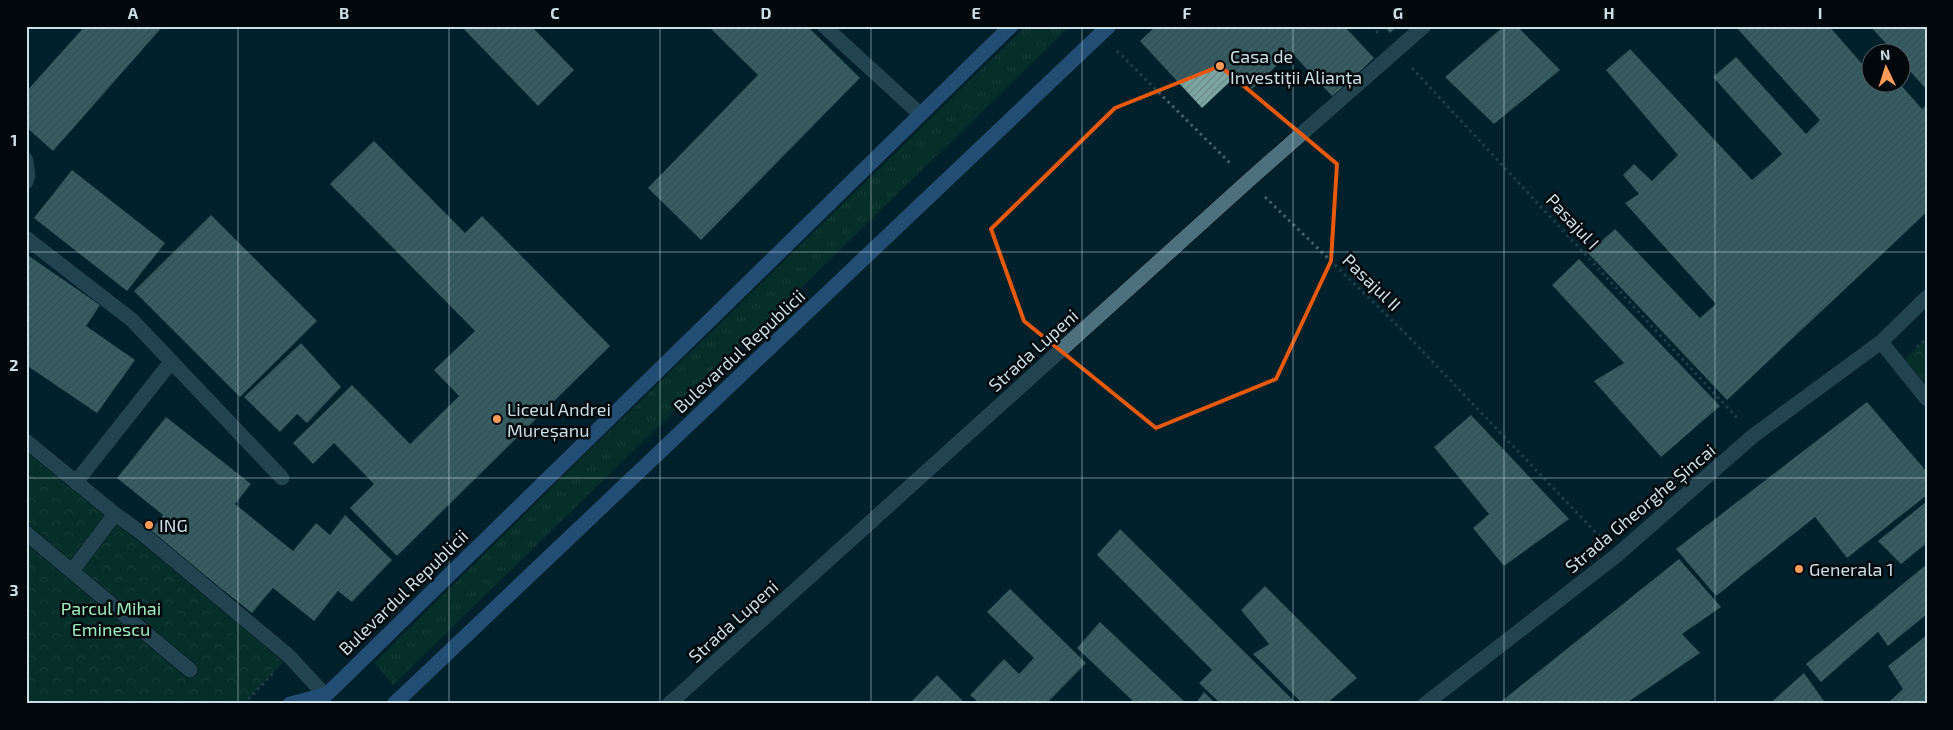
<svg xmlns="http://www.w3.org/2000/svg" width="1953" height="730" font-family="'Exo 2',sans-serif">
<defs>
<pattern id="grass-tufts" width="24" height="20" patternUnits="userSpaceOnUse" patternTransform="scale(1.25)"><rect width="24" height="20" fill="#114127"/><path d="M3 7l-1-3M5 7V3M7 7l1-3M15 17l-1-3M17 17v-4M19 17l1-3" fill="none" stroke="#325c46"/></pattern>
<pattern id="park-crowns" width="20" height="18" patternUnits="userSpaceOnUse" patternTransform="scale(1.25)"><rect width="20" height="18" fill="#114127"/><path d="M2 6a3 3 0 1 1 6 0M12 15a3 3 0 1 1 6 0" fill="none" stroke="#325c46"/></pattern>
<pattern id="building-hatch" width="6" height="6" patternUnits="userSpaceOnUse" patternTransform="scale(1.25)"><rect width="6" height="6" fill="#7da6a3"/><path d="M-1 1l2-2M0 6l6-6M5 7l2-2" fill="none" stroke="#6a8887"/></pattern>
</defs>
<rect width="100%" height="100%" fill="#00202b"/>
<path fill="url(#grass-tufts)" d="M1026 26H1070L393 685 374 663 595 445Z"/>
<g fill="url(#park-crowns)">
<path d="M1927 338V399L1898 365Z"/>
<path d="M26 441 289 656 244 704H26Z"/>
</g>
<g fill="url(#building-hatch)">
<path d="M85 26H163L53 151 26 127V92Z"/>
<path d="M461 26H531L574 70 538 106Z"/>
<path d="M708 26H807L860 78 701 240 648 188 758 75Z"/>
<path d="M1156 26H1344L1374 58 1333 97 1291 52 1252 89 1238 74 1202 108 1140 41Z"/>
<path d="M1384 26H1397L1390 33Z"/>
<path d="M1504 26H1517L1560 70 1494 124 1445 77Z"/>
<path d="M1735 26H1829L1870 73V82H1879L1888 93 1900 84 1922 109 1927 104V212L1727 400 1588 253 1615 229 1700 318 1716 304 1625 203 1639 194 1623 175 1634 164 1652 181 1678 155 1606 70 1630 49 1752 180 1782 154 1713 77 1736 57 1806 134 1820 120Z"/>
<path d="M1870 26H1927V90L1900 60V52H1894Z"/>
<path d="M374 141 465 233 482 216 610 346 397 556 350 508 374 484 334 443 313 464 293 443 352 385 410 444 459 396 434 370 475 331 330 184Z"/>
<path d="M72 170 165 243 127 291 34 218Z"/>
<path d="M211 215 317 321 240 397 134 291Z"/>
<path d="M26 254 100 305 86 326 135 360 97 413 26 365Z"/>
<path d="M1579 259 1720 406 1661 457 1594 381 1624 363 1552 285Z"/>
<path d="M301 343 341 387 307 423 297 414 280 432 244 397Z"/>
<path d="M1867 402 1927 472V495L1847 558 1815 517 1716 596 1676 549Z"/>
<path d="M1471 415 1569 519 1504 566 1473 528 1489 514 1434 447Z"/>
<path d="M166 417 251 484 235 504 293 551 316 523 330 535 345 515 392 560 352 602 338 591 314 621 273 588 252 613 150 532 163 515 117 478Z"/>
<path d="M1927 501V543L1901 564 1878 541Z"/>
<path d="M1120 529 1297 704H1221L1199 683 1212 670 1097 555Z"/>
<path d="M1679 559 1721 607 1682 634 1700 653 1625 704H1498Z"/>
<path d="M1927 564V614L1888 646 1878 632 1821 682 1806 664Z"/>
<path d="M1265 586 1357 678 1326 704H1303L1253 654 1269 644 1241 610Z"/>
<path d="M1010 589 1086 663 1046 704H980L970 695 1004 659 1019 674 1034 658 987 612Z"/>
<path d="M1100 622 1187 704H1136L1077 648Z"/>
<path d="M1927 635V704H1890L1889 702 1903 689 1888 666Z"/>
<path d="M1804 673 1826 704H1769Z"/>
<path d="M937 675 966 704H909Z"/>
<path d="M1204 692 1216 704H1195Z"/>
</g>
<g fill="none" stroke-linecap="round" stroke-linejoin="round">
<g stroke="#000810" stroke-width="16">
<g id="minor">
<path d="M824 26 920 114"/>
<path d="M26 160 28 176 26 182"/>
<path d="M26 238 132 320 282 478"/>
<path d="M1881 342 1927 399"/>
<path d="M26 441 115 514 143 534 289 656 325 695"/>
<path d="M76 482 171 362"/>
<path d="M26 533 190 670"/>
<path d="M72 571 115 514"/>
<path d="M669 704 1248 181 1424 26"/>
<path d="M1425 704 1617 555 1753 436 1881 342 1927 297"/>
</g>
</g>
<g stroke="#000810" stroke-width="16">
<g id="major">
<path d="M290 704 325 695"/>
<path d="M317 704 1011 26"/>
<path d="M394 704 1109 26"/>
</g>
</g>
<g stroke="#47626c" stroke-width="3" stroke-dasharray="2.5 4" stroke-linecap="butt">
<path d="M1372 26 1380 35"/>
<path d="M1117 51 1232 165"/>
<path d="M1412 68 1738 419"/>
<path d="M1265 197 1406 334 1601 538"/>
<path d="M1917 347 1927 338"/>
<path d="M244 704 273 673"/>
</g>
<use href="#minor" stroke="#4c707d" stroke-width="15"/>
<use href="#major" stroke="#4c86c9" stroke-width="15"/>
</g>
<path d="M0 0H1953V730H0ZM1220 66 1337 164 1331 261 1276 379 1156 428 1024 321 991 229 1115 108Z" fill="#00202b" fill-opacity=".55" fill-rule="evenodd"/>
<path fill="none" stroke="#e8590c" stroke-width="4" stroke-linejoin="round" d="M1220 66 1337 164 1331 261 1276 379 1156 428 1024 321 991 229 1115 108Z"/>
<path fill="none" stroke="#ccdfe6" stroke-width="1" stroke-opacity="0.55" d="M238 26V704M449 26V704M660 26V704M871 26V704M1082 26V704M1293 26V704M1504 26V704M1715 26V704M26 252H1927M26 478H1927"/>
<g fill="#fe9c57" stroke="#00080c" stroke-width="2">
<circle cx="1220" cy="66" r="5"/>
<circle cx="497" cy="419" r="5"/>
<circle cx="149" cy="525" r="5"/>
<circle cx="1799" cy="569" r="5"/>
</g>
<g text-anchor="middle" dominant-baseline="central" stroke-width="5" stroke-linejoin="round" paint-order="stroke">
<g font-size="18" fill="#ccdfe6" stroke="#00080c" text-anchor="start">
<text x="1230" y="56">Casa de<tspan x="1230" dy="21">Investiții Alianța</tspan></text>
<text x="507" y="409">Liceul Andrei<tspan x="507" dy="21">Mureșanu</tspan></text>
<text x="159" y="525">ING</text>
<text x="1809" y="569">Generala 1</text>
</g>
<g font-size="18" fill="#ccdfe6" stroke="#00080c">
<text transform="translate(1573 221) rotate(47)">Pasajul I</text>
<text transform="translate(1372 282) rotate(44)">Pasajul II</text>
<text transform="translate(1033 350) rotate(-42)">Strada Lupeni</text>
<text transform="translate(739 351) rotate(-43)">Bulevardul Republicii</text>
<text transform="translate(1640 508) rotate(-40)">Strada Gheorghe Șincai</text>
<text transform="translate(403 592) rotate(-44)">Bulevardul Republicii</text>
<text transform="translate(733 621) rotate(-42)">Strada Lupeni</text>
</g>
<g font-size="18" fill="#a0eebc" stroke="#00080c">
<text x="111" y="608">Parcul Mihai<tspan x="111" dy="21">Eminescu</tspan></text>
</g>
</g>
<rect width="1953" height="730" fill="none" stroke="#00080c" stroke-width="55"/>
<g transform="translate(1886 68) rotate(356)"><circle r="24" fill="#00080c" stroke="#525e63"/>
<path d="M0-4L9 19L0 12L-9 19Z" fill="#fe9c57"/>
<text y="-8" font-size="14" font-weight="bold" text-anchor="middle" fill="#ccdfe6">N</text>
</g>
<rect x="28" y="28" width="1898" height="674" fill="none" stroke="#ccdfe6" stroke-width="2"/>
<g font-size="16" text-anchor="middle" font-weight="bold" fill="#ccdfe6">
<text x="133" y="19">A</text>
<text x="344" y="19">B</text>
<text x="555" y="19">C</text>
<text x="766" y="19">D</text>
<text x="976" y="19">E</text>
<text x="1187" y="19">F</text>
<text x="1398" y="19">G</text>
<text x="1609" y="19">H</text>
<text x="1820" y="19">I</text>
<text x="14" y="146">1</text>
<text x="14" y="371">2</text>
<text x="14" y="596">3</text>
</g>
</svg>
